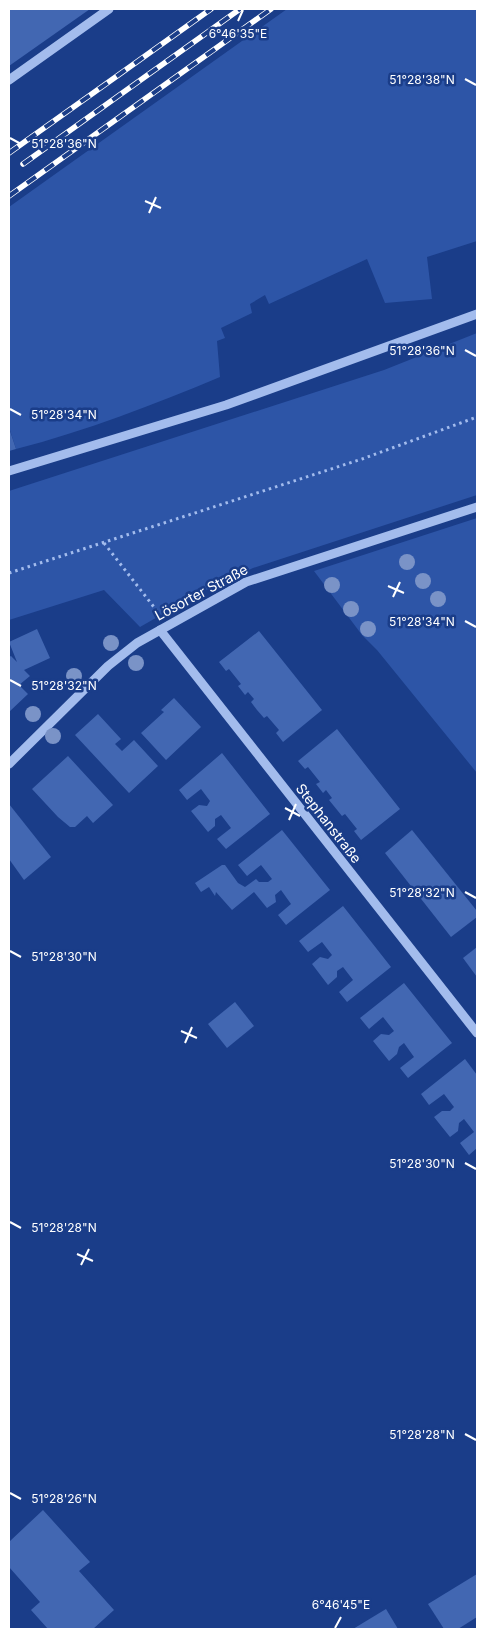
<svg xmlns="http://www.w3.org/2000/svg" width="486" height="1638" font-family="Inter,sans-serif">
<rect width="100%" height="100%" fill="#1a3d89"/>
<g fill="#2d55a7">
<path d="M287 9H477V241L427 257 432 299 385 303 367 259 269 304 265 295 250 304 252 313 221 328 225 338 217 341 220 377C153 405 86 431 16 449L9 427V207Z"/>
<path d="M477 333V495L253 568 196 595 140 627 104 590 9 620V491L384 370Z"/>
<path d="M477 518V773L377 650 362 635 314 571Z"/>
</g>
<g fill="#4267b2">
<path d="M9 9H90L9 66Z"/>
<path d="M9 428 16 449 9 451Z"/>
<path d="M37 629 50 658 24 670 30 676 19 685 28 694 9 712V657L11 656 17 662 9 642Z"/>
<path d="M259 631 322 710 283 742 276 733 279 730 267 716 264 718 257 710 251 702 254 699 248 692 245 695 238 686 241 684 229 669 226 671 219 662Z"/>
<path d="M174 698 201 727 166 760 141 733 164 712 161 710Z"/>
<path d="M98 714 121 739 115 744 122 751 134 740 158 766 129 793 75 735Z"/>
<path d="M337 729 400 809 361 840 354 831 357 829 345 814 342 816 329 800 332 798 326 790 323 793 316 784 320 782 308 767 305 769 298 761Z"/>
<path d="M222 753 270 814 226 849 217 839 231 828 221 815 215 819V826L208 832 191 811 199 805 207 806 210 801 201 789 187 800 179 790Z"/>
<path d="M68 756 113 805 93 823 87 816 75 827H70L58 817 32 789Z"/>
<path d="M9 804 51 857 24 880 9 859Z"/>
<path d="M282 830 330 890 286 925 278 915 291 904 281 890 275 895 276 902 267 908 254 892 232 910 216 892 215 896 209 887 201 892 195 883 222 865H225L238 883 245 887 256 879 259 882H268L272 879 261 865 247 876 238 865Z"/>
<path d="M412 830 477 911V917L451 937 385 853Z"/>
<path d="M343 906 391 967 347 1002 339 992 353 980 343 967 337 971V977L328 985 312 964 320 957 328 959 332 955 322 942 308 952 299 941Z"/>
<path d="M477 947V977L463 958Z"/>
<path d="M404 983 452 1043 408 1078 400 1068 414 1057 404 1043 399 1047 397 1054 389 1061 373 1041 381 1034 389 1035 394 1031 383 1017 369 1029 360 1018Z"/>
<path d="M235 1002 254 1026 227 1048 208 1024Z"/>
<path d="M465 1059 477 1075V1148L469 1155 460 1143 474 1132 464 1119 459 1123 458 1131 450 1137 434 1117 442 1111H450L454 1107 444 1094 429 1105 421 1094Z"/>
<path d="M43 1510 90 1562 79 1571 114 1610 93 1629H48L31 1610 40 1602 9 1567V1542Z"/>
<path d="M477 1574V1617L458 1629H444L428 1604Z"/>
<path d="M386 1609 398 1629H353Z"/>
</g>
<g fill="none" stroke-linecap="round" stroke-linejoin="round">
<g stroke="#a3bced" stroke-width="3" stroke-dasharray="2.5 4" stroke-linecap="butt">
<path d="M104 543 157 611"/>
<path d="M9 573 362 459 477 417"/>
</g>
<g stroke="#a3bced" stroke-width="9">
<path d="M9 80 109 9"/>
<path d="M9 471 226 405 477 314"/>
<path d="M160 630 477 1033"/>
<path d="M9 764 108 666 137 643 246 582 477 507"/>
</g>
<g stroke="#fff" stroke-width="5.5">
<g id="rail">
<path d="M9 153 211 9"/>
<path d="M23 164 240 9"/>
<path d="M9 196 271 9"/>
</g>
</g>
<use href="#rail" stroke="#1a3d89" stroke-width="4" stroke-dasharray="11" stroke-linecap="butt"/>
</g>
<g fill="#7a93c7">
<circle cx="407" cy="562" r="8"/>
<circle cx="423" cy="581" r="8"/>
<circle cx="332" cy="585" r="8"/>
<circle cx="438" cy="599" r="8"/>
<circle cx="351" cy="609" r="8"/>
<circle cx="368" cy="629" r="8"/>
<circle cx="111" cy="643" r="8"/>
<circle cx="136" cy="663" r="8"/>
<circle cx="74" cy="676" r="8"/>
<circle cx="33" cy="714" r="8"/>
<circle cx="53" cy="736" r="8"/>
</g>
<path fill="none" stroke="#fff" stroke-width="2" d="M238 21 243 10M465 79 476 85M10 138 21 144M145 201 161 208M149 213 156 197M465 350 476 356M10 409 21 415M388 586 404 593M393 597 400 582M465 621 476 627M10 680 21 686M285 808 300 816M289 820 296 804M465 892 476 898M10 951 21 957M181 1031 197 1038M185 1043 192 1027M465 1163 476 1169M10 1222 21 1228M77 1254 93 1261M81 1265 89 1249M465 1434 476 1440M10 1493 21 1499M335 1628 341 1617"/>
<g text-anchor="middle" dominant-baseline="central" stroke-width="5" stroke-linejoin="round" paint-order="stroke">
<g font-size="14" fill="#fff" stroke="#1a3d89">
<text transform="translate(201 592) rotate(-28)">Lösorter Straße</text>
<text transform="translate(329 823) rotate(52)">Stephanstraße</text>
</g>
</g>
<g font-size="12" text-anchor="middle" fill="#fff" stroke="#1a3d89" stroke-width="5" stroke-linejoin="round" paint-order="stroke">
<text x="238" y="38">6°46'35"E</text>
<text x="422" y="84">51°28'38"N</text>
<text x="64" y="148">51°28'36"N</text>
<text x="422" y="355">51°28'36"N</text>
<text x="64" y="419">51°28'34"N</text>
<text x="422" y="626">51°28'34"N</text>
<text x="64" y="690">51°28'32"N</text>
<text x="422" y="897">51°28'32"N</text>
<text x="64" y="961">51°28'30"N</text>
<text x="422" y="1168">51°28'30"N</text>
<text x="64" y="1232">51°28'28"N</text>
<text x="422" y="1439">51°28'28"N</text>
<text x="64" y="1503">51°28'26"N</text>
<text x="341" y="1609">6°46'45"E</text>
</g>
<rect width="486" height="1638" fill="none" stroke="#ffffff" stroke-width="20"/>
</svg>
